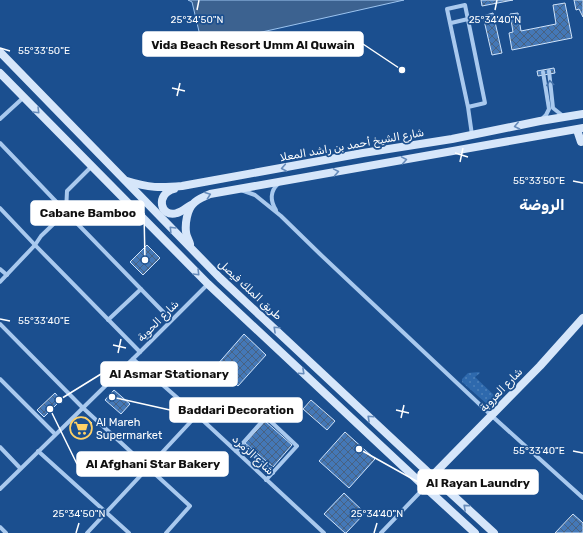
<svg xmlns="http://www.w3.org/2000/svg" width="583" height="533" font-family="Rubik,Cairo,sans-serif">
<defs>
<pattern id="grass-dots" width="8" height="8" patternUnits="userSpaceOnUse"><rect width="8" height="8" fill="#2e69ad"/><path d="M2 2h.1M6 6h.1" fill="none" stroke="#4d80b9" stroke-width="1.8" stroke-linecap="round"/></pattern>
<pattern id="building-cross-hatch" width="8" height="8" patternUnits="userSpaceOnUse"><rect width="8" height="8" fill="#4478b7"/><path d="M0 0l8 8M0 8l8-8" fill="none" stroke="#486282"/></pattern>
</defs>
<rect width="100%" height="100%" fill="#1b4f8f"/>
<path fill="url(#grass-dots)" d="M479 372 480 373 475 377 496 397 500 393H501L502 397 494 405H488L462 382V379L468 373Z"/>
<path fill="#3c6290" stroke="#9cc4f0" d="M188 0H404L222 41 202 44 192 2Z"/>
<g fill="url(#building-cross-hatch)" stroke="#cfe3fa">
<path d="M481 0H513L482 6Z"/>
<path d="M574 0H583V17L579 9 576 10Z"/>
<path d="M565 3 572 38 512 50 509 33 513 32 510 14 518 13 521 31 556 24 553 5Z"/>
<path d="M493 13 502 53 492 55 483 16Z"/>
<path d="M554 68 555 73 538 76 537 71Z"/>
<path d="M147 245 160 258 143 275 130 262Z"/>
<path d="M244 334 266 355 238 386 216 366Z"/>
<path d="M114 390 130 404 121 414 105 400Z"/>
<path d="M55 393 61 400 44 417 37 410Z"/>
<path d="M311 400 335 421 327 430 303 409Z"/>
<path d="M85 417 92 423 78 439 71 432Z"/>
<path d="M265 421 292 445 273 467 245 443Z"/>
<path d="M345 432 375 459 349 488 319 461Z"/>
<path d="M344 493 365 513 346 533H345L324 514Z"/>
<path d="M573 514 583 523V533H555Z"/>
</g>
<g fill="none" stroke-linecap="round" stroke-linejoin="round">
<g stroke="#a9c9ee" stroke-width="4">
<path d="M451 23 468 19"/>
<path d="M549 71 553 108 563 116"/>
<path d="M468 107 485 103 465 5 447 9 468 107 472 135"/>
<path d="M0 119 24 97"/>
<path d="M542 119 546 115 549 109 543 72"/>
<path d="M0 143 66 212 41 236 35 245 0 282"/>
<path d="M92 166 67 191 66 212 171 320"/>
<path d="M241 190 255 195 281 216 320 254 492 416 583 498"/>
<path d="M0 208 35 245 140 352"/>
<path d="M276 210C270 201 270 191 278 184"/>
<path d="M0 269 7 275"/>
<path d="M108 320 141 289"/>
<path d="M0 324 82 407 190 506 166 533"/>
<path d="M133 359 197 415 324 533"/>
<path d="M0 379 55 434"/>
<path d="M242 444 266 417 297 446 266 480"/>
<path d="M0 447 20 468"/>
<path d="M38 451 129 533"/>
<path d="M236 451 242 444 273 473"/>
<path d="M0 489 140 352 208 284"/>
<path d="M0 527 6 533"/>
<path d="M87 533 197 415"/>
<path d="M381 533 425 487"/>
</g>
<g stroke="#d6e6fa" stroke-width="8">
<path d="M0 52 220 278 432 476 494 533"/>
<path d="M0 73 208 284 425 487 475 533"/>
<path d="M577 130 581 142"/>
<path d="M127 181C149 188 160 188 182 186L363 153 452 139 540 121 583 114"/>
<path d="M174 189C155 194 160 218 177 213 182 212 187 207 191 205"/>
<path d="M190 244C189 240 186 236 186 232 185 224 187 210 193 204 197 199 204 197 210 194L583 128"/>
<path d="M432 476 540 366 583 318"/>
</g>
</g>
<defs><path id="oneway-chevron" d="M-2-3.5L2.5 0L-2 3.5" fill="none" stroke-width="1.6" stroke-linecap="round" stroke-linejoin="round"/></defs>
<use stroke="#4674ac" href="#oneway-chevron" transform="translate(550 83) rotate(-98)"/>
<g stroke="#668bba">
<use href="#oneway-chevron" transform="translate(37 111) rotate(45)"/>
<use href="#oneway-chevron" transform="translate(517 126) rotate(168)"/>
<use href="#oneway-chevron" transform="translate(404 160) rotate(-10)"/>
<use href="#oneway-chevron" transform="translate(284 168) rotate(170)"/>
<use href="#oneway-chevron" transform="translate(336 172) rotate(-10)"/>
<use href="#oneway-chevron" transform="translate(208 195) rotate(-20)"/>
<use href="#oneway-chevron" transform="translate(172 229) rotate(-134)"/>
<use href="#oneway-chevron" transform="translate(197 273) rotate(45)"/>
<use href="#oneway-chevron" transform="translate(276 329) rotate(-137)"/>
<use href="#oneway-chevron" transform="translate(302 372) rotate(43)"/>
<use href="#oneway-chevron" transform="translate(370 418) rotate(-137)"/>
<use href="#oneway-chevron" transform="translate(466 507) rotate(-138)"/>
</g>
<path fill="none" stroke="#fff" stroke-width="1.5" d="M197 10 199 0M495 10 497 0M0 48 10 51M172 88 185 91M177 96 180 83M455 153 468 157M460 162 463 148M573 181 583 183M0 319 10 321M113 345 126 348M118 353 121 339M396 410 409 413M401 418 404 405M573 451 583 453M76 533 79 523M374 533 377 523"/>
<defs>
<g id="supermarket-ring" transform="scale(1.15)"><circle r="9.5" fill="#1b4f8f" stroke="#ffd166" stroke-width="1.5"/><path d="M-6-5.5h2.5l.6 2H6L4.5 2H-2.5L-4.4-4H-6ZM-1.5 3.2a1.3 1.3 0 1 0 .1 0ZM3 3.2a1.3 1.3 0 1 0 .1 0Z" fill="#ffd166"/></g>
</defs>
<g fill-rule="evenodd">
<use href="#supermarket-ring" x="81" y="428"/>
</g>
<g text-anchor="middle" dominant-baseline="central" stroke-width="3.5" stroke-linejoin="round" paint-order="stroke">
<g font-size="11" fill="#fff" stroke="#1b4f8f">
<text transform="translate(352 145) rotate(-10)">شارع الشيخ أحمد بن راشد المعلا</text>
<text transform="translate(250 290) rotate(43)">طريق الملك فيصل</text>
<text transform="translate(158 321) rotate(-45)">شارع الحوية</text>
<text transform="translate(501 390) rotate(-46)">شارع العروبة</text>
<text transform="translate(253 455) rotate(43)">شارع الزمرد</text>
</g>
<g font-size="11" fill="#fff" stroke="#1b4f8f" text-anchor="start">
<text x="96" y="422">Al Mareh<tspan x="96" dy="13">Supermarket</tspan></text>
</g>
<g font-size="15" font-weight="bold" fill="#fff" stroke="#1b4f8f">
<text x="542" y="205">الروضة</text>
</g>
</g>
<g font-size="10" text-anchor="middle" fill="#fff" stroke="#1b4f8f" stroke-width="3.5" stroke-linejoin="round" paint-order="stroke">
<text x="197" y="23">25°34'50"N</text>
<text x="495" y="23">25°34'40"N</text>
<text x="44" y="54">55°33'50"E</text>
<text x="539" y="184">55°33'50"E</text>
<text x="44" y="324">55°33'40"E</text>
<text x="539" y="454">55°33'40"E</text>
<text x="79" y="517">25°34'50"N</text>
<text x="377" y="517">25°34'40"N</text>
</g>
<path fill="none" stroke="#fff" stroke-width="1.5" d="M402 70L363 44M145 260L144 213M59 400L101 374M112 397L170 410M50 409L77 464M359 449L418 482"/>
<g fill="#fff" stroke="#1b4f8f" stroke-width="1.5">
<circle cx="402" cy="70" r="4"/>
<circle cx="145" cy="260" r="4"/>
<circle cx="59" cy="400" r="4"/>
<circle cx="112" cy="397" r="4"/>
<circle cx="50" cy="409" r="4"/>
<circle cx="359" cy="449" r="4"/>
</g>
<g fill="#fff" stroke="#fff" stroke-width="1.5">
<rect x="143" y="32" width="220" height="24" rx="4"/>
<rect x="31" y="201" width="113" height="24" rx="4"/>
<rect x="101" y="362" width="136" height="24" rx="4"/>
<rect x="170" y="398" width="132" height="24" rx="4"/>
<rect x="77" y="452" width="151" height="24" rx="4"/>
<rect x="418" y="470" width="120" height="24" rx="4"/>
</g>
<g font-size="12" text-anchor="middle" font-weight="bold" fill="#111">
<text x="253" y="49">Vida Beach Resort Umm Al Quwain</text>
<text x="88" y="217">Cabane Bamboo</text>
<text x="169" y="378">Al Asmar Stationary</text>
<text x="236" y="414">Baddari Decoration</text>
<text x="153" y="468">Al Afghani Star Bakery</text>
<text x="478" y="487">Al Rayan Laundry</text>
</g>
</svg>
